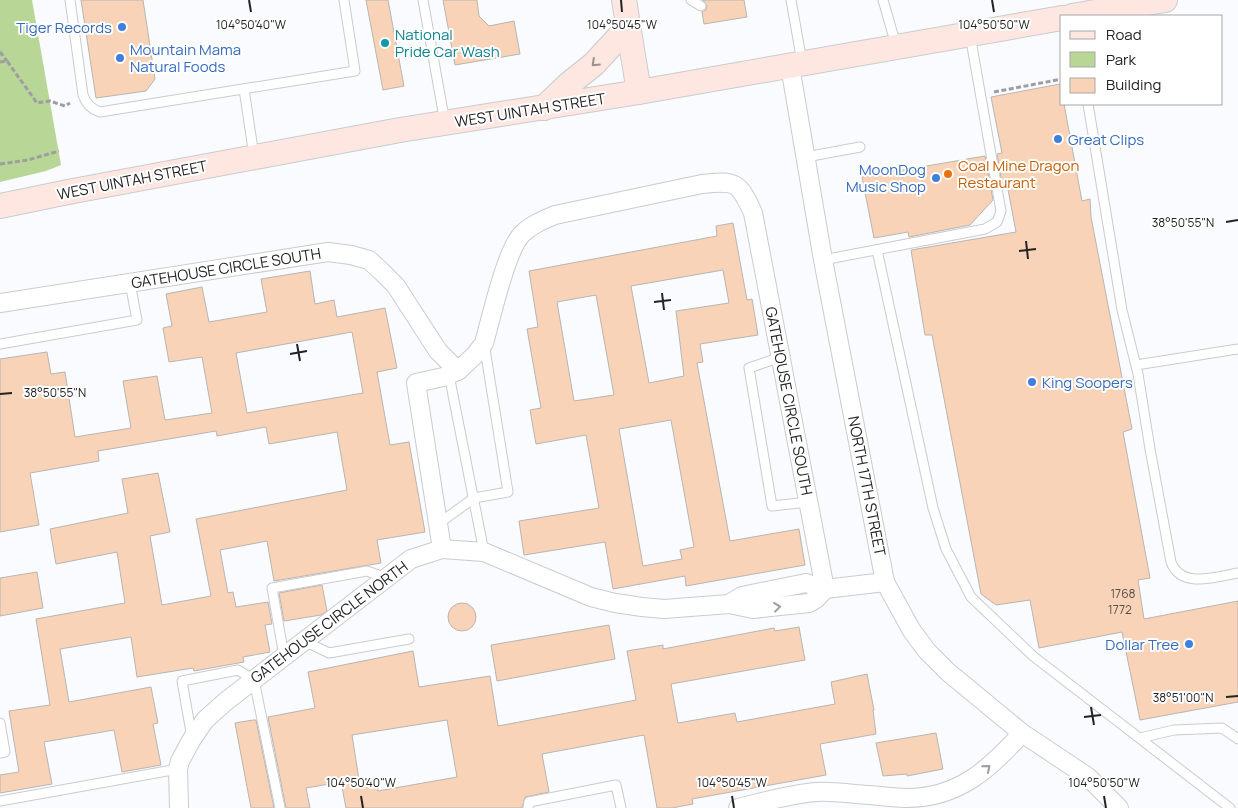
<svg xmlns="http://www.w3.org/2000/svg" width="1238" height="808" font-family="Manrope,sans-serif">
<rect width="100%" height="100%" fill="#fafbfe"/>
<path fill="#b8d696" d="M0 0H32L61 165 46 171 0 182Z"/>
<g fill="#f8d3b7" stroke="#b8b5b3" fill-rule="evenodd">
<path d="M81 0H143L155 79 146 91 96 98Z"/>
<path d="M366 0H388L404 86 383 90Z"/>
<path d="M443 0H477L479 16 489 26 514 21 520 54 455 65Z"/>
<path d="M703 0H744L747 17 704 24 702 12 706 10 707 6Z"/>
<path d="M1060 84 1062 104H1064L1082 201 1090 199 1091 217 1132 429 1123 432 1150 578 1138 580 1144 619 1238 601V702L1140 720 1122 632 1039 648 1030 600 996 605 981 594 932 335H925L911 250 1016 232 1007 184 1003 189 997 154 1002 153 991 97Z"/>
<path d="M985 156 993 200 970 225 909 237 908 232 874 238 862 177Z"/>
<path d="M733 223 747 300 752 299 758 335 700 344 703 362 697 363 730 541 799 529 805 565 686 586 685 576 613 589 605 542 524 555 519 521 599 508 586 435 536 444 530 410 541 408 527 329 538 327 529 271 717 236 716 226ZM723 270 729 303 676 311 684 376 649 383 631 286ZM596 295 614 395 574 401 557 302ZM671 420 694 547 680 550 682 559 643 566 619 429Z"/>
<path d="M310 271 315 304 334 300 337 317 385 308 397 368 377 372 390 445 409 442 425 532 377 540 381 563 274 581 267 541 220 550 228 593 233 592 236 607 268 602 272 624 265 625 270 652 243 657 244 662 194 671 193 668 137 677 131 637 60 649 69 702 151 687 158 723 153 724 161 765 122 772 114 730 44 742 52 784 0 793V775L19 772 9 711 50 705 36 619 125 603 117 552 56 564 50 529 128 513 122 479 158 473 170 532 150 536 162 605 211 596 196 519 347 490 337 432 269 444 266 427 217 436 216 431 98 451 99 461 30 473 39 525 0 532V359L47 352 51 374 65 372 75 437 131 428 123 381 157 376 165 420 212 413 202 357 169 362 163 328 172 326 166 294 202 287 209 322 267 312 261 279ZM352 332 363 393 247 413 236 353Z"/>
<path d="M37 572 43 608 0 616V578Z"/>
<path d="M322 585 327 611 321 615 284 621 279 593Z"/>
<circle cx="462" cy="617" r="14"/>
<path d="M609 625 615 659 497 681 491 645Z"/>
<path d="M799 627 805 660 671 684 678 723 735 713 737 722 835 704 831 682 867 674 874 710H873L876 734 820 744 826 775 692 799 693 804 672 808H657L644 735 542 754 549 792 525 797 522 808H346L341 782 306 788 310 808H286L268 717 315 708 308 672 413 651 419 687 490 676 498 726 636 700 627 651 663 645V649L774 628 775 631ZM447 720 457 777 378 791 377 783 360 786 352 735Z"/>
<path d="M253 720H256L274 808H251L235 723Z"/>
<path d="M936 733 943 769 907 776V774L883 776 876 743Z"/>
</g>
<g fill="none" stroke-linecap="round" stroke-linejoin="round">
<g stroke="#cacbce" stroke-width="11">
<g id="lane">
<path d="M70 0 83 95C86 104 91 109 100 112L355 71 344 0"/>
<path d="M423 0 445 123"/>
<path d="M691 0 701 6"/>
<path d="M791 0 802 62"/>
<path d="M883 0 896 45"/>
<path d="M244 89 254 156"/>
<path d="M1088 104 1122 310 1138 374 1150 449 1171 562C1181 589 1216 577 1238 573"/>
<path d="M806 157 860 147"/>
<path d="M877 250 933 508 946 549 971 597 1033 656 1230 808"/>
<path d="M823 260 985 229 997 222 1001 211 970 35"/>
<path d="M0 344 137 320 130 283"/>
<path d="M781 357 749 368 772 506 808 502"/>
<path d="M1136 365 1238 349"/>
<path d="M449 375 484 552"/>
<path d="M438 524 474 498 508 492 484 343"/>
<path d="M304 641 329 653 409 639"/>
<path d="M284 656 272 588 367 571 387 578"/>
<path d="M0 723 5 752 0 753"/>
<path d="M192 738 182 681 238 670 254 680 280 808"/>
<path d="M1140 738 1174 730 1222 728 1238 739"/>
<path d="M0 801 178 769"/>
<path d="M528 808 529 802 616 785 621 808"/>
</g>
</g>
<g stroke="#cacbce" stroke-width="20">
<g id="street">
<path d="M790 66 823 260 885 582 912 631 927 651 948 672 1022 733 1088 777 1119 808"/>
<path d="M0 303 328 252 351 255 369 260 381 271 396 286 438 351 458 371 476 354 484 343C491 319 506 250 522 234 531 225 543 220 555 215L702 184C736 180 739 182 753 213L825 589"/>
<path d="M442 549 416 383 443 377 458 371"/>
<path d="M729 604 742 596 806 583 825 589 885 582"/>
<path d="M179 808 178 769 180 761 192 739 205 720 225 702 411 559 442 549 484 552 591 597 615 603 642 607 664 609 729 604 753 609 809 603 816 599 825 589"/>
<path d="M738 808C763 802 790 794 816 792 833 791 852 794 869 795 882 796 895 798 907 798 958 798 990 769 1022 733"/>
</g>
</g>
<g stroke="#cacbce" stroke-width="26">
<g id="secondary">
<path d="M624 0 639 92"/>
<path d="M1072 16 1165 0"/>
<path d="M544 108 569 84 594 64 628 27"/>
<path d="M0 206 68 192 400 130 639 92 1062 18"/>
</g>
</g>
<g stroke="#9d9ea0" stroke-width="3" stroke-dasharray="5 2.5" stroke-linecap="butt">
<path d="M0 52 7 61"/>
<path d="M0 62 7 61 37 103 50 101 65 106 70 103"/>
<path d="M994 92 1062 79"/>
<path d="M0 164 28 160 59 151"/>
</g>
<use href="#lane" stroke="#fff" stroke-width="9"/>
<use href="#street" stroke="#fff" stroke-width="18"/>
<use href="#secondary" stroke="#fee7e1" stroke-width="24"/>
</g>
<defs><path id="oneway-chevron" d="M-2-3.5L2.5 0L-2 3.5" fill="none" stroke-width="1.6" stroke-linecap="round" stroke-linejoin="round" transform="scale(1.25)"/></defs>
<use stroke="#9b8f8c" href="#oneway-chevron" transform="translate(595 63) rotate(137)"/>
<g stroke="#9c9c9c">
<use href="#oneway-chevron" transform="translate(777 607) rotate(-7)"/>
<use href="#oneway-chevron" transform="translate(987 768) rotate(-41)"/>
</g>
<path fill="none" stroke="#232324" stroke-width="2" d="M249 0 251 12M621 0 622 12M992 0 994 12M1226 222 1238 220M1026 241 1028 259M1019 251 1036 249M662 293 664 310M654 302 671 300M297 344 300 361M290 354 307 351M0 394 12 393M1226 697 1238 696M1091 707 1094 725M1084 717 1101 715M361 796 363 808M732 796 734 808M1104 796 1106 808"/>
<g fill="#3f7fe0" stroke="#fff" stroke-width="2">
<circle cx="122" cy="27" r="5"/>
<circle cx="120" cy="58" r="5"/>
<circle cx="1058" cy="139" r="5"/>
<circle cx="936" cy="178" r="5"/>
<circle cx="1032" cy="382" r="5"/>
<circle cx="1189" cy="644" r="5"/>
</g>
<circle fill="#0f9aa8" stroke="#fff" stroke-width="2" cx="385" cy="43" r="5"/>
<circle fill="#e8710a" stroke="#fff" stroke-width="2" cx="948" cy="174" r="5"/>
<g text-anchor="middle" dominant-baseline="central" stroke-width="4" stroke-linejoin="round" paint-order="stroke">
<g font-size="12" fill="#584f49">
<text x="1123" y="593">1768</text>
<text x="1120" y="609">1772</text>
</g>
<g font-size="15" fill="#366cbe" stroke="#fff" text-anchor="end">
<text x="112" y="27">Tiger Records</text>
<text x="130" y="49" text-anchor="start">Mountain Mama<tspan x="130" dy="17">Natural Foods</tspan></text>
<text x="1068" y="139" text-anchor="start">Great Clips</text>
<text x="926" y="169">MoonDog<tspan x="926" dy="17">Music Shop</tspan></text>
<text x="1042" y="382" text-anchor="start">King Soopers</text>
<text x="1179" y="644">Dollar Tree</text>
</g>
<g font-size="15" fill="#0d838f" stroke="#fff" text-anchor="start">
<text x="395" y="34">National<tspan x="395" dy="17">Pride Car Wash</tspan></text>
</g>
<g font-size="15" fill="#232324" stroke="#fff">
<text transform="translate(530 110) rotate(-9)">WEST UINTAH STREET</text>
<text transform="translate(132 180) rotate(-11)">WEST UINTAH STREET</text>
<text transform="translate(226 268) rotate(-9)">GATEHOUSE CIRCLE SOUTH</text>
<text transform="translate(789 401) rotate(79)">GATEHOUSE CIRCLE SOUTH</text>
<text transform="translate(867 486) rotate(79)">NORTH 17TH STREET</text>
<text transform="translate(329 622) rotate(-37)">GATEHOUSE CIRCLE NORTH</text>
</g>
<g font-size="15" fill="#c56008" stroke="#fff" text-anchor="start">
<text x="958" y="165">Coal Mine Dragon<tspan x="958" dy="17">Restaurant</tspan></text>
</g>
</g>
<g font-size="12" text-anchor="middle" fill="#232324" stroke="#fff" stroke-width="4" stroke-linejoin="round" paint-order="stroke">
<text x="251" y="29">104°50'40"W</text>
<text x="622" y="29">104°50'45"W</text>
<text x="994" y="29">104°50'50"W</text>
<text x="1183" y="227">38°50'55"N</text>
<text x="55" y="397">38°50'55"N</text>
<text x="1183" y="702">38°51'00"N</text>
<text x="361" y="787">104°50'40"W</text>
<text x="732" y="787">104°50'45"W</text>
<text x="1104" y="787">104°50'50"W</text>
</g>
<rect x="1060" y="15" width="162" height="90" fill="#ffffff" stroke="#a7a7a7"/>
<rect x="1070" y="31" width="25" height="8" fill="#fee7e1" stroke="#a7a7a7"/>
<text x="1106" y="40" font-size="15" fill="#232324">Road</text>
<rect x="1070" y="52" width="25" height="15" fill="#b8d696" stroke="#a7a7a7"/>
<text x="1106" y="65" font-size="15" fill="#232324">Park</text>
<rect x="1070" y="78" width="25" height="15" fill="#f8d3b7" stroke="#a7a7a7"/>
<text x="1106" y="90" font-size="15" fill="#232324">Building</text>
</svg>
